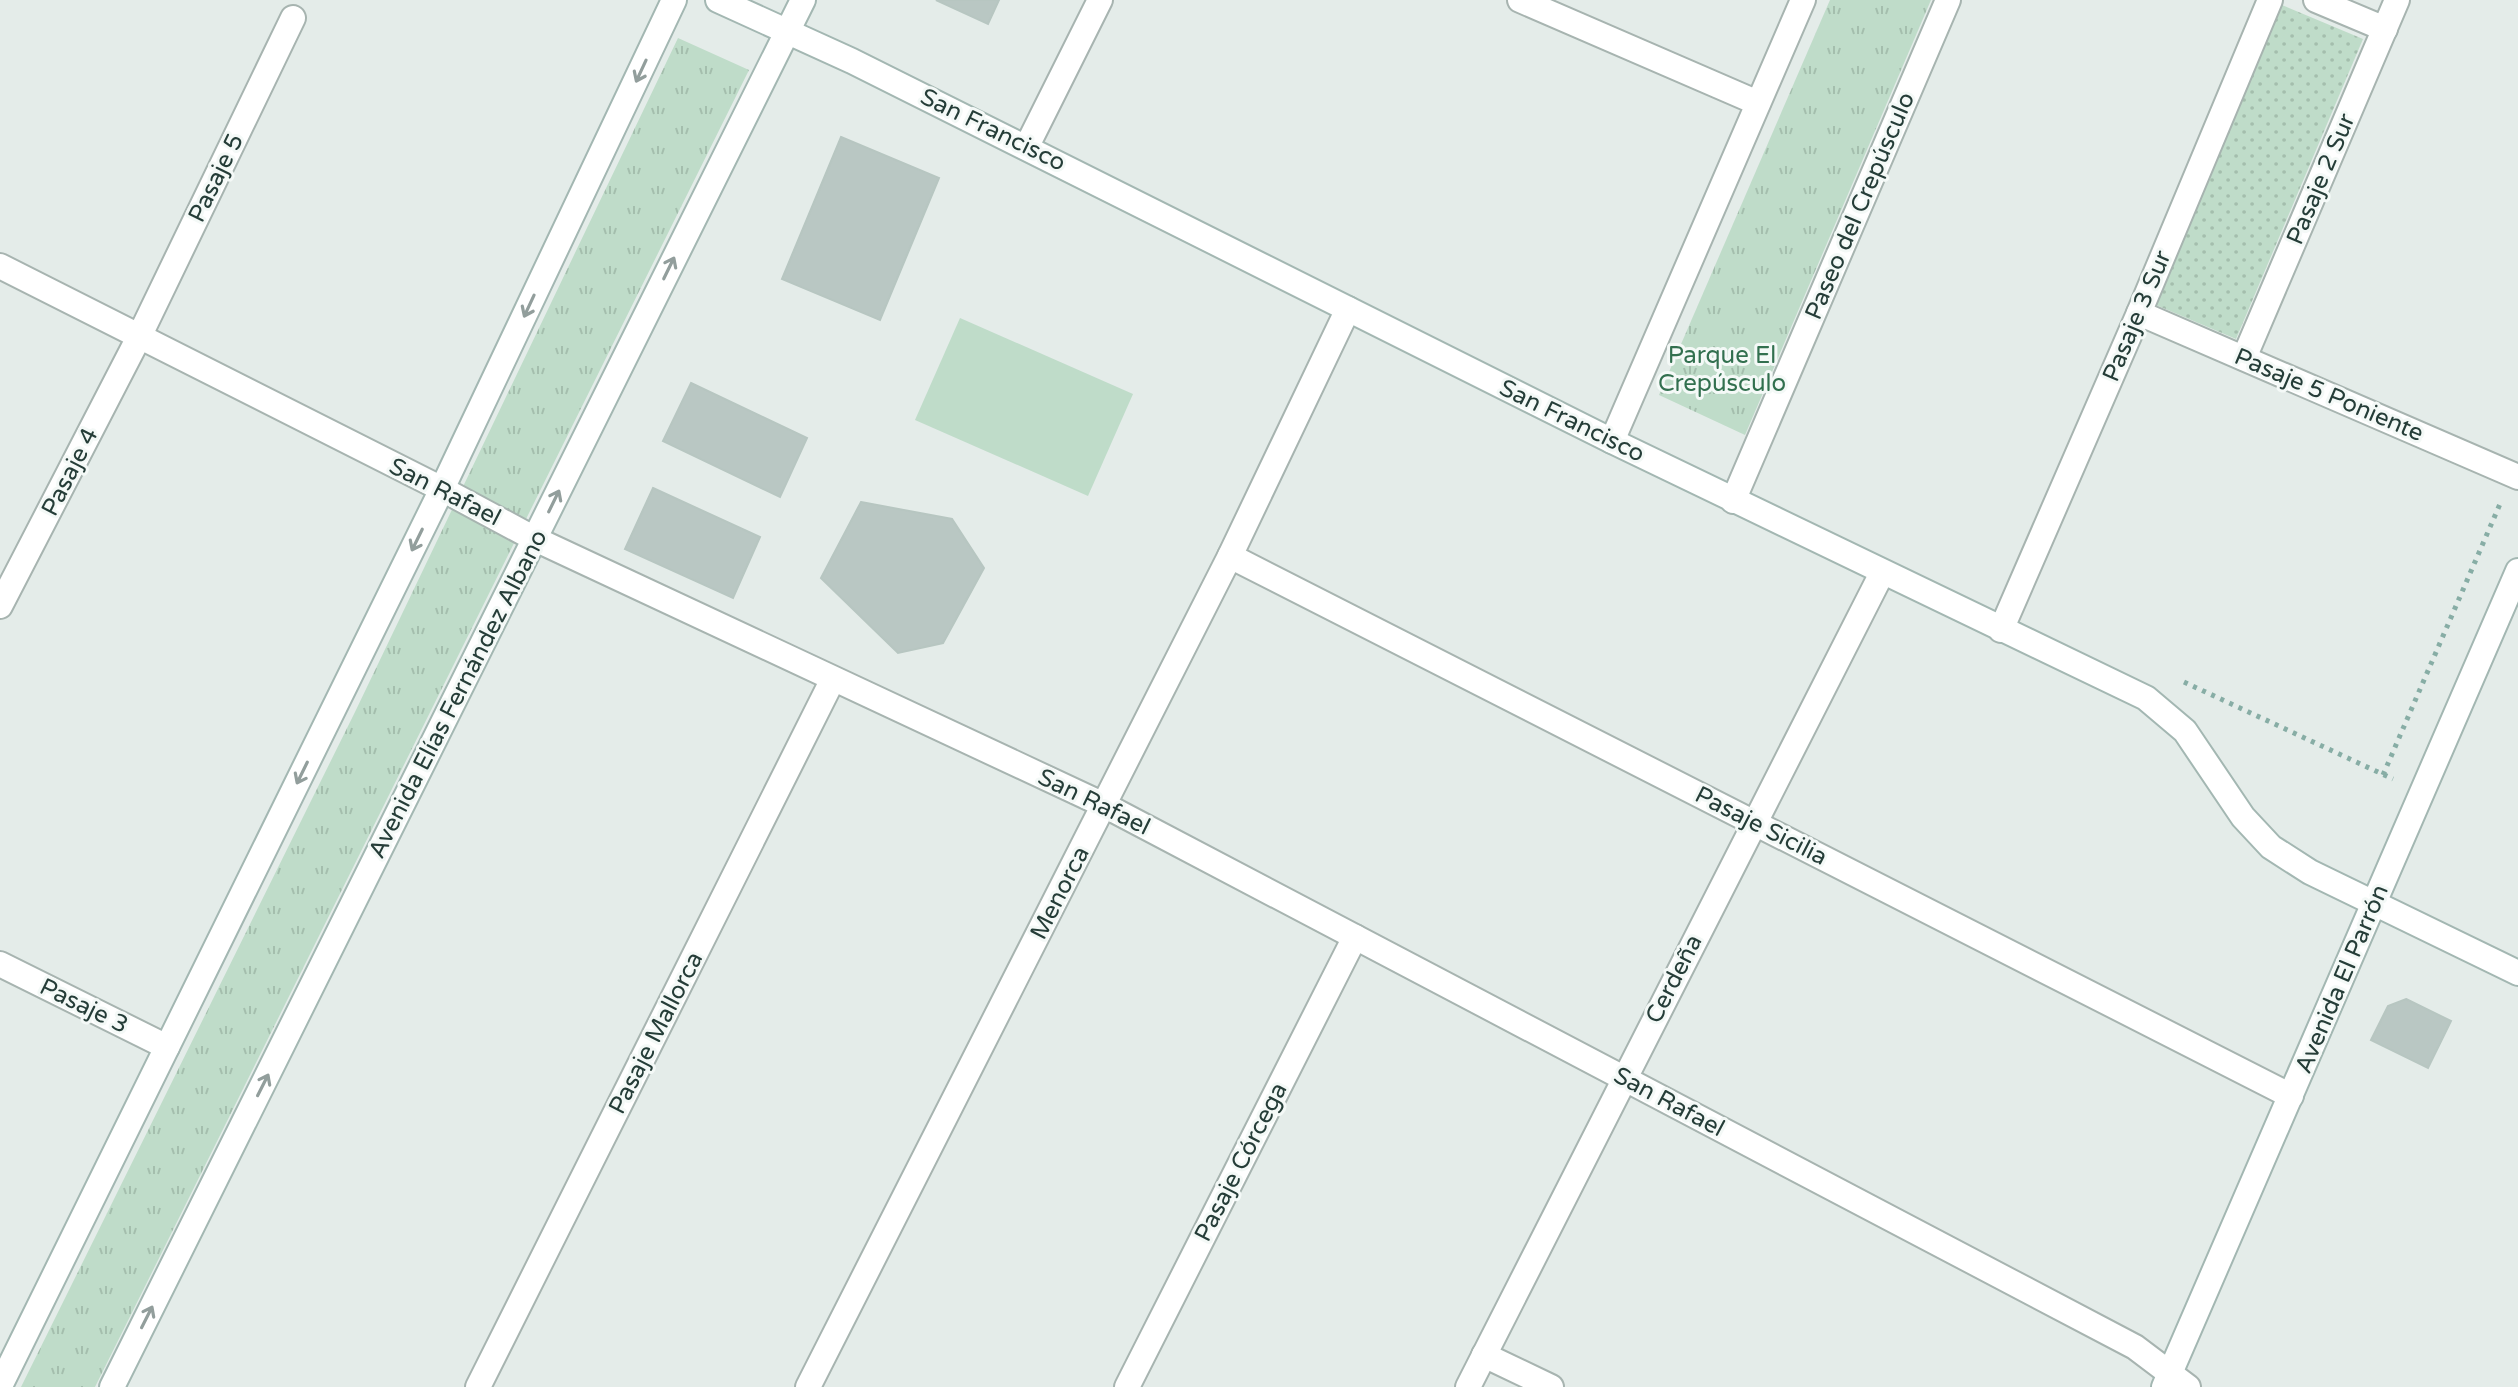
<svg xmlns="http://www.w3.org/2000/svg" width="2518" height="1387" font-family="'Varela Round',sans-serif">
<defs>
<pattern id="grass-dots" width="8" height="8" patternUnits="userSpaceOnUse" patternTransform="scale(2)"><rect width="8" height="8" fill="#bfdcc9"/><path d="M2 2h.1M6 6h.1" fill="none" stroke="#a4bead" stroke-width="1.8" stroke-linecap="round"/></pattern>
<pattern id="park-tufts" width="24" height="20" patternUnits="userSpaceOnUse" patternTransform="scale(2)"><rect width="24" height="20" fill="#bfdcc9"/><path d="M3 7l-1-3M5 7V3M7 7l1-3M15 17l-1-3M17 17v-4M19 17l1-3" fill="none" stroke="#a4bead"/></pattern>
</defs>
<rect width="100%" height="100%" fill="#e4ece9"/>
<path fill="url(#grass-dots)" d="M2282 5 2363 39 2236 339 2156 305Z"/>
<g fill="url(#park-tufts)">
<path d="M1830 0H1931L1745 435 1659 395Z"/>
<path d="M678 38 749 70 95 1387H21L355 712Z"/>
</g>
<path fill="#bfdcc9" d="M960 318 1133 394 1088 496 915 420Z"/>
<g fill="#b9c7c3" stroke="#b7c6c1" stroke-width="2">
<path d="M936 0H999L988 24Z"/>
<path d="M841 137 939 178 880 320 782 279Z"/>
<path d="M691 383 807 438 780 497 663 441Z"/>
<path d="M653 488 760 537 733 598 625 549Z"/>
<path d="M861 502 952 519 984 568 943 643 898 653 821 578Z"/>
<path d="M2406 999 2451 1021 2428 1068 2371 1040 2388 1006Z"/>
</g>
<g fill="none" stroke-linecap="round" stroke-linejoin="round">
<g stroke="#a7b4b0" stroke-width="28">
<g id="street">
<path d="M1520 0 1758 103"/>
<path d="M2316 0 2385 29"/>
<path d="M1027 146 1100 0"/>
<path d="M0 266 442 489 535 539 1104 805 2135 1347 2188 1387"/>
<path d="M2139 313 2518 477"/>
<path d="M2244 358 2397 0"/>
<path d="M1612 441 1803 0"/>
<path d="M1733 501 1948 0"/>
<path d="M1230 556 2291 1096"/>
<path d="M0 606 139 337 293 18"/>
<path d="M2001 630 2139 313 2270 0"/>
<path d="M0 964 167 1047"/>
<path d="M1484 1355 1551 1387"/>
<path d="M478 1387 833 679"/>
<path d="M808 1387 1230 556 1348 309"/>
<path d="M1127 1387 1355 937"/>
<path d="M1468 1387 1882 573"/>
</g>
</g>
<g stroke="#a3b7b2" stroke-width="28">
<g id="secondary">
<path d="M718 0 852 61 1612 441 2146 698 2185 731 2243 817 2271 847 2310 872 2518 973"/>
<path d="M0 1386 442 489 674 0"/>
<path d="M112 1387 803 0"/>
<path d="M2164 1387 2518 571"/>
</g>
</g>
<g stroke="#87ada5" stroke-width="5" stroke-dasharray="4 6" stroke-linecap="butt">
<path d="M2184 682 2393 779"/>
<path d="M2383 775 2500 504"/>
</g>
<use href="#street" stroke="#fff" stroke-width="24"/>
<use href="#secondary" stroke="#fff" stroke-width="24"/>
</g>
<defs><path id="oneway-shaft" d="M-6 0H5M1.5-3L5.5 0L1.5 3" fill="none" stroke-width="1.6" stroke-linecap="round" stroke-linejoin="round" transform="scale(2)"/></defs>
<g stroke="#929e9c">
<use href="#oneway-shaft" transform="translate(641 71) rotate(115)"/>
<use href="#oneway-shaft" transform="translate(669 268) rotate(-64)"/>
<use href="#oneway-shaft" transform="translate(529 306) rotate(115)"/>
<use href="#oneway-shaft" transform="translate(554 501) rotate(-64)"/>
<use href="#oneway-shaft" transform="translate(417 540) rotate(116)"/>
<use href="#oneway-shaft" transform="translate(302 773) rotate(116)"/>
<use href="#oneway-shaft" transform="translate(263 1085) rotate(-63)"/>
<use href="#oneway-shaft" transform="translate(147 1317) rotate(-63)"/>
</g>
<g text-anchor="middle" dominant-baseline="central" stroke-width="6" stroke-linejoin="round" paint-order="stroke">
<g font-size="24" fill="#253d38" stroke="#f4f9f7">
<text transform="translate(993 130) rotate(26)">San Francisco</text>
<text transform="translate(216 178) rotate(-64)">Pasaje 5</text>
<text transform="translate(2321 179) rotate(-67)">Pasaje 2 Sur</text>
<text transform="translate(1860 206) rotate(-67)">Paseo del Crepúsculo</text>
<text transform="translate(2137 316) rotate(-67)">Pasaje 3 Sur</text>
<text transform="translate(2329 395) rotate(23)">Pasaje 5 Poniente</text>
<text transform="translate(1572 421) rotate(26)">San Francisco</text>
<text transform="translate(70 472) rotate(-63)">Pasaje 4</text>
<text transform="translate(445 492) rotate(27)">San Rafael</text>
<text transform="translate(458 694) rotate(-63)">Avenida Elías Fernández Albano</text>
<text transform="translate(1094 802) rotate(26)">San Rafael</text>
<text transform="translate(1761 826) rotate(27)">Pasaje Sicilia</text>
<text transform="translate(1060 893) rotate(-63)">Menorca</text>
<text transform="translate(1674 979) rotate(-63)">Cerdeña</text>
<text transform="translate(2342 979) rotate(-67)">Avenida El Parrón</text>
<text transform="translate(84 1006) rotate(26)">Pasaje 3</text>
<text transform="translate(656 1033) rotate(-63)">Pasaje Mallorca</text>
<text transform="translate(1669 1102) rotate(28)">San Rafael</text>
<text transform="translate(1241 1162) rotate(-63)">Pasaje Córcega</text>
</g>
<g font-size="24" fill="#32704f" stroke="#f4f9f7">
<text x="1722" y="355">Parque El<tspan x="1722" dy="28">Crepúsculo</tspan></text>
</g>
</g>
</svg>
